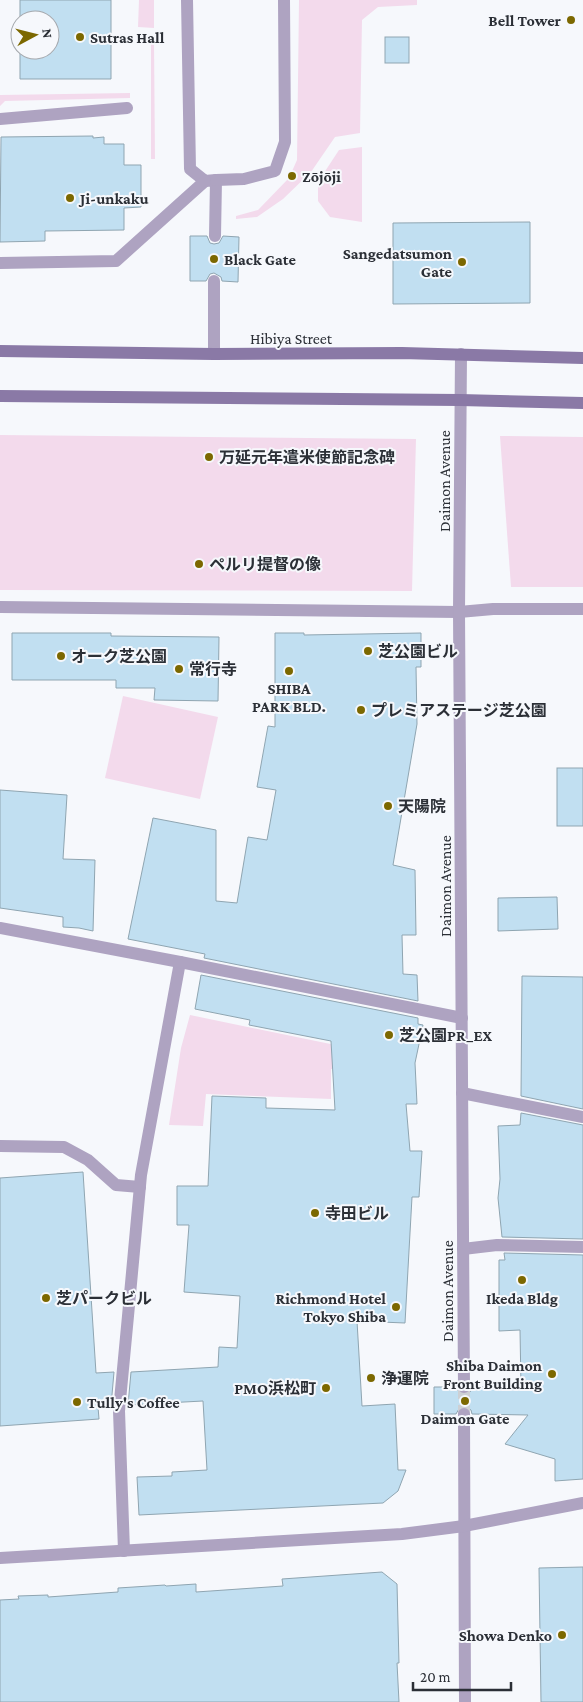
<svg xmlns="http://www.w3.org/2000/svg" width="583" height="1702" font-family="'Crimson Pro','Noto Sans JP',serif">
<rect width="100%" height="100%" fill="#f6f8fc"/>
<g fill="#f3daec">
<path d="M139 0H154V28L138 27Z"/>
<path d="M299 0H417V5L378 7 362 20 360 133 335 137 311 172 283 199 257 217 236 219V216L258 210 289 178 297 160Z"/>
<path d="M151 40 154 41 155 159H151Z"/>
<path d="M130 93V98L5 101 0 106V95Z"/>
<path d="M362 147V222L330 217 318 201V182L339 150Z"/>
<path d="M0 435 416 439 412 591 0 590Z"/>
<path d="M500 436 583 437V587H511Z"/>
<path d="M123 696 218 717 200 799 105 778Z"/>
<path d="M190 1015 345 1047 367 1067 331 1069V1099L206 1094 203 1126 169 1125 181 1048Z"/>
</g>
<g fill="#c1dff1" stroke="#8fa5b1">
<path d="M20 0H111V79H20V50H50V20H20V25Z"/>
<rect x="385" y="37" width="24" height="26"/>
<path d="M93 136V138L104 137V144H124V165H141V207L124 208V230L45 231V241L0 242 1 137Z"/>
<path d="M530 222V303L393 304V223Z"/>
<path d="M190 236H207L210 243 214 244 219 243 223 236 239 237 238 282 222 281 221 277 214 273 210 274 206 281H190Z"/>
<path d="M12 633H111V636L219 637 218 701 154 700 155 688H116V680H12Z"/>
<path d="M275 633H304V635L421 633V667H416L417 724 393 865 415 870 416 935H402L403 974 417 975 418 1001 204 958 205 954 128 939 153 818 216 830V901L237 903 248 837 267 840 276 790 257 787 268 726 275 727Z"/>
<rect x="557" y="768" width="26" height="58"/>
<path d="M0 790 67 795 63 859 95 860 93 931 79 928 63 927V917L0 908Z"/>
<path d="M557 897 558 929 498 931V898Z"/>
<path d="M201 975 418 1018V1024L423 1025 415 1063 417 1104H406L410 1151H422L419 1197H412L405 1323 357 1321 362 1406 395 1404 398 1470H406L398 1491 383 1503 139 1515 137 1477 172 1476V1472L207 1470 203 1401 128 1405 131 1372 218 1367 219 1347 237 1348 240 1296 184 1292 189 1225H177V1186H208L212 1096 266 1098V1108L335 1110 331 1041 249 1025 250 1020 195 1009Z"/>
<path d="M522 976 583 977V1109L521 1096Z"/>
<path d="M521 1113 583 1125V1239L502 1237 498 1198 500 1179 498 1126 520 1125Z"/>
<path d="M83 1172 96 1373 114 1372 111 1406 98 1407 99 1419 0 1426V1178Z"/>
<path d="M504 1253 583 1255V1479L555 1481V1459L505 1444 528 1415 472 1414 471 1410 464 1406 460 1407 456 1414H434V1387H456L460 1394 465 1395 471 1391 472 1387H521L520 1330 499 1331V1260H505Z"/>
<path d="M583 1567V1702H541L539 1568Z"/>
<path d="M382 1572 397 1584 399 1663H397L399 1702H0V1600L19 1599 18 1596 48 1595V1597L118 1592V1588L165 1585 166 1586 196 1584V1592L283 1586 282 1579Z"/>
</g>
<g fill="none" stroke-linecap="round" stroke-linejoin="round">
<path stroke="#cdd0d4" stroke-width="12" stroke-dasharray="12 6" stroke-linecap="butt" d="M464 1387V1414"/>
<g stroke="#aea3c1" stroke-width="12">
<path d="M187 0 190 169 205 181 216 180 215 236"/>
<path d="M0 119 127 108"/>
<path d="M216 180 244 179 275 171 285 142 284 0"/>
<path d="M0 263 116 261 205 181"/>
<path d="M214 354V281"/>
<path d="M0 1146 64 1147 88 1160 116 1185 140 1187"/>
<path d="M463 1249 497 1245 583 1247"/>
<path d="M124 1551 119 1411 128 1316 141 1175 180 962"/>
</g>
<g stroke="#aea3c1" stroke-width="12">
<path d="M0 607 459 612"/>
<path d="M0 928 180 962 462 1018"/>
<path d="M462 1093 583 1117"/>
</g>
<g stroke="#aea3c1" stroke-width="12">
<path d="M461 354 459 612 464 1387"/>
<path d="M459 612 493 609H583"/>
<path d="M464 1414 465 1702"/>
<path d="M0 1558 402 1534 464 1526 583 1503"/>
</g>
<g stroke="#8a79a6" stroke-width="12">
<path d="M0 351 214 354 402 353 583 358"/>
<path d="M0 396 460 400 583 403"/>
</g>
</g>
<g fill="#7c6800" stroke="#f6f8fc" stroke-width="2">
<circle cx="571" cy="20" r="5"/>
<circle cx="80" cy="37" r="5"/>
<circle cx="292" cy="176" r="5"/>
<circle cx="70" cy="198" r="5"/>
<circle cx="214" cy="259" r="5"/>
<circle cx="462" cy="262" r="5"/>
<circle cx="209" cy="457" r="5"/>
<circle cx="199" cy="564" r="5"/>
<circle cx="368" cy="651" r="5"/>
<circle cx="61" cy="656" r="5"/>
<circle cx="179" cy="669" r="5"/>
<circle cx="289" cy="671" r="5"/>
<circle cx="361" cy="710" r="5"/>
<circle cx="388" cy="806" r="5"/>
<circle cx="389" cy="1035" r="5"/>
<circle cx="315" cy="1213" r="5"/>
<circle cx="522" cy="1280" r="5"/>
<circle cx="46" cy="1298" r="5"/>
<circle cx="396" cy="1307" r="5"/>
<circle cx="552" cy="1374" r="5"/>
<circle cx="371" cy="1378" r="5"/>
<circle cx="326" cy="1388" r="5"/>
<circle cx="465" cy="1401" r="5"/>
<circle cx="77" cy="1402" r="5"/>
<circle cx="562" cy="1635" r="5"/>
</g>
<g text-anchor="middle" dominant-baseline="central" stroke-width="4" stroke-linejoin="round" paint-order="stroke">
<g font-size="16" font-weight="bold" fill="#2b2f36" stroke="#f6f8fc" text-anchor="start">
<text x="561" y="20" text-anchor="end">Bell Tower</text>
<text x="90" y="37">Sutras Hall</text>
<text x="302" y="176">Zōjōji</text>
<text x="80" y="198">Ji-unkaku</text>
<text x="452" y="253" text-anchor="end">Sangedatsumon<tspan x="452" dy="18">Gate</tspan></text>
<text x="224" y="259">Black Gate</text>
<text x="219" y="457">万延元年遣米使節記念碑</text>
<text x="209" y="564">ペルリ提督の像</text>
<text x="378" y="651">芝公園ビル</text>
<text x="71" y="656">オーク芝公園</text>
<text x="189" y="669">常行寺</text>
<text x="289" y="688" text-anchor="middle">SHIBA<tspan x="289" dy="18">PARK BLD.</tspan></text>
<text x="371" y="710">プレミアステージ芝公園</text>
<text x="398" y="806">天陽院</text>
<text x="399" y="1035">芝公園PR_EX</text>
<text x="325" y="1213">寺田ビル</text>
<text x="56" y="1298">芝パークビル</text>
<text x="386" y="1298" text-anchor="end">Richmond Hotel<tspan x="386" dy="18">Tokyo Shiba</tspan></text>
<text x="522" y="1298" text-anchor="middle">Ikeda Bldg</text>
<text x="542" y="1365" text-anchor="end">Shiba Daimon<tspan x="542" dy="18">Front Building</tspan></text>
<text x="381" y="1378">浄運院</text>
<text x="316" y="1388" text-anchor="end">PMO浜松町</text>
<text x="87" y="1402">Tully's Coffee</text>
<text x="465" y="1418" text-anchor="middle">Daimon Gate</text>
<text x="552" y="1635" text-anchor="end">Showa Denko</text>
</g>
<g font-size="16" fill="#2b2f36" stroke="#f6f8fc">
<text x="291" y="338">Hibiya Street</text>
<text transform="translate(444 481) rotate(-90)">Daimon Avenue</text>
<text transform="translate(445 886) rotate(-90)">Daimon Avenue</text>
<text transform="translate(447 1291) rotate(-90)">Daimon Avenue</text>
</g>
</g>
<g transform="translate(35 35) rotate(83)"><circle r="24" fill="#f6f8fc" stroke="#a5a8ad"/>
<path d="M0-4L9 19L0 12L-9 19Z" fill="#7c6800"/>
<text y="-8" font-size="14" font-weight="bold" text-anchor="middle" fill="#2b2f36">N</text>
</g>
<path d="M413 1682v8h98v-8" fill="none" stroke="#2b2f36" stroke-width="2.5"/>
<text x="420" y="1682" font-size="15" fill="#2b2f36" stroke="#f6f8fc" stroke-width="4" paint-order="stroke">20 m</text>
</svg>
